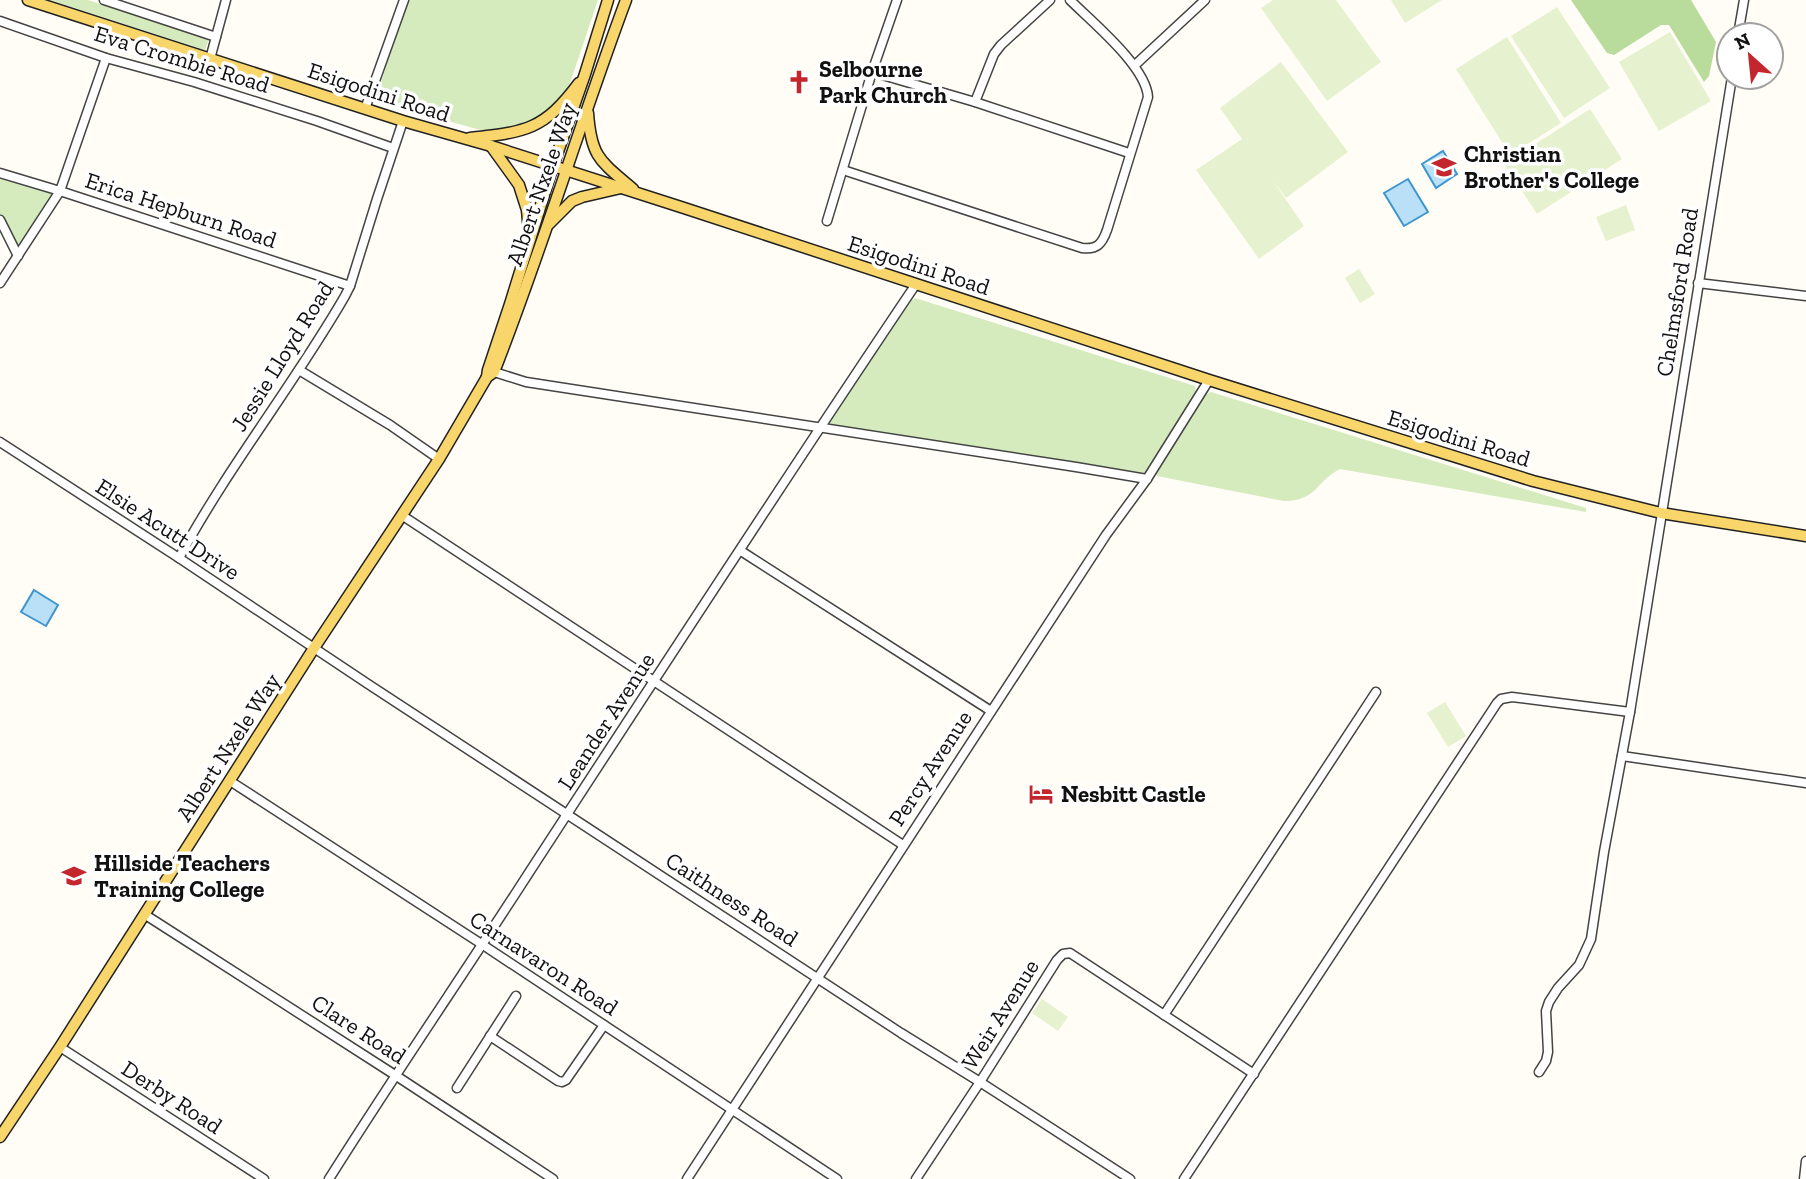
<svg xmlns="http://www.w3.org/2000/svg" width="1806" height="1179" font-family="'Zilla Slab',serif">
<rect width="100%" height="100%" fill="#fffdf5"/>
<g fill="#d5ebbd">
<path d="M50 0H88L209 39 205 50Z"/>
<path d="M405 0H598L568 89 554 108 533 121 512 128 484 131 376 101Z"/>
<path d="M0 175 57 192 18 252 0 215Z"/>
<path d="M915 298 1195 386 1196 392 1145 473 831 425 830 421 909 302Z"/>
<path d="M1211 392 1586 508V512L1340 469C1315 482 1317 501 1284 501L1157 476 1156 471 1204 395Z"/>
</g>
<path fill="#b9dc9c" d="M1571 0H1691L1716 42 1709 76 1704 82 1669 25H1661L1614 55 1607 53Z"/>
<g fill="#e6f2cf">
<path d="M1273 0H1336L1381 62 1327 101 1261 8Z"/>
<path d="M1391 0H1442L1405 23Z"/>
<path d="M1557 7 1610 88 1564 118 1511 36Z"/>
<path d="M1670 32 1711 101 1659 131 1619 62Z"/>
<path d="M1507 37 1561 123 1510 155 1456 69Z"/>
<path d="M1281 62 1348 152 1286 198 1273 181 1304 226 1259 259 1196 170 1242 139 1220 108Z"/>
<path d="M1590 109 1622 159 1537 214 1504 164Z"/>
<path d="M1626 205 1635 230 1606 241 1596 217Z"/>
<path d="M1359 269 1375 294 1360 303 1345 278Z"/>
<path d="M1445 702 1466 736 1448 747 1427 713Z"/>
<path d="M1042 999 1068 1017 1058 1031 1032 1013Z"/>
</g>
<g fill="#b9e0f7" stroke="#3f96cf" stroke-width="2">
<path d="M1443 151 1457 174 1436 188 1422 164Z"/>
<path d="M1408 179 1428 212 1404 226 1384 193Z"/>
<path d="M34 590 58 605 46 626 21 612Z"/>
</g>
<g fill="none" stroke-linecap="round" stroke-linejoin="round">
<g stroke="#444" stroke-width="11">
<g id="minor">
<path d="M104 0 216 37"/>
<path d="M0 21 106 58 194 82 317 121 393 148"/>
<path d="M1738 35 1744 0"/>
<path d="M210 59 226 0"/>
<path d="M1135 65 1205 0"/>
<path d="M872 72 975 102 1129 153"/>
<path d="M975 102 994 54 1001 45 1050 0"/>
<path d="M365 109 404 0"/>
<path d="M843 170 1082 248C1097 250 1102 244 1107 230L1148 97C1146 66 1092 22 1070 0"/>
<path d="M0 173 60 191 350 286"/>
<path d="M0 220 18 256"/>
<path d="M827 221 872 72 897 0"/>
<path d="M0 283 60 191 106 58"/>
<path d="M1698 283 1806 296"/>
<path d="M299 370 390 425 439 459"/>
<path d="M491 371 526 382 1076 467 1147 479"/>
<path d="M0 442 179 558 368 684 901 1033 980 1082 1130 1179"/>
<path d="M403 516 903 845"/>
<path d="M741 551 991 711"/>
<path d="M179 558C228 467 293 386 345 296L350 286 377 199 403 121"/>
<path d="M1622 756 1806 783"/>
<path d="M230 781 483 945 837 1179"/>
<path d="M144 914 395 1075 553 1179"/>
<path d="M1164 1015 1376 692"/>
<path d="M490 1036 558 1081 562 1082 566 1080 604 1025"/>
<path d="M60 1047 264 1179"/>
<path d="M1539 1072 1546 1061 1548 1052 1546 1011 1549 1002 1558 988 1579 965 1591 939 1604 852 1630 712 1732 77"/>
<path d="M457 1088 516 996"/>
<path d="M329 1179C395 1074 465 972 532 868 659 673 786 477 916 284"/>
<path d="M687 1179 1106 535 1147 479 1209 380"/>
<path d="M916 1179 980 1082 1057 960 1063 954 1070 953 1254 1074"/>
<path d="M1184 1179 1497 703 1501 699 1512 697 1630 712"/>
<path d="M1804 1179 1806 1161"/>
</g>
</g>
<g stroke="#222" stroke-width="13">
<g id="major">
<path d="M28 0 403 121 491 146 684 208 1209 380 1533 481 1661 513 1806 536"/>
<path d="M588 113C591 157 600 161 633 189"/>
<path d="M470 138C526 132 544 130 579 83"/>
<path d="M491 146 519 185 527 210 529 232"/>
<path d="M549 224 572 201 582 197 621 188"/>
<path d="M487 377 488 370 510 304 553 166 585 74 608 0"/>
<path d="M0 1137 60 1047 314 648 439 459 487 377 494 372C542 250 580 123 626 0"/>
</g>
</g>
<use href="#minor" stroke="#fff" stroke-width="8"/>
<use href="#major" stroke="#f9d66b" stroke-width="10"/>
</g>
<defs>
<g id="church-bare" transform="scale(1.89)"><path d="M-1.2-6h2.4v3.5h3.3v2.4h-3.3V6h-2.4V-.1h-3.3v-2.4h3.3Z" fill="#c4262e" stroke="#fff" stroke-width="2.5" paint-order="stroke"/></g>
<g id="school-bare" transform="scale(1.89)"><path d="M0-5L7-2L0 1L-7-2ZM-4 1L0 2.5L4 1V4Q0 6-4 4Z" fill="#c4262e" stroke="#fff" stroke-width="2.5" paint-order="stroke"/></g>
<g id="hotel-bare" transform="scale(1.89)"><path d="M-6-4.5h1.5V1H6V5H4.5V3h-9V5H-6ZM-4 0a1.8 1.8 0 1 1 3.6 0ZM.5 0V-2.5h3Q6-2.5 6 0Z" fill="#c4262e" stroke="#fff" stroke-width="2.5" paint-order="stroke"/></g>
<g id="university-bare" transform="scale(1.89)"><path d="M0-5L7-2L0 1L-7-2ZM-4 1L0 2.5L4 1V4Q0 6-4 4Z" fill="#c4262e" stroke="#fff" stroke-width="2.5" paint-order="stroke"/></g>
</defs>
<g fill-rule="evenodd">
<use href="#church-bare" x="799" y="82"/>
<use href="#school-bare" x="1444" y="167"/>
<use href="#hotel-bare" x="1041" y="794"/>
<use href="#university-bare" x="74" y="876"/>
</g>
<g text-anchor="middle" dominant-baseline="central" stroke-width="7" stroke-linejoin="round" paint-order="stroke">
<g font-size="23" fill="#111" stroke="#fff">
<text transform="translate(182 59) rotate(17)">Eva Crombie Road</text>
<text transform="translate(379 92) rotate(18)">Esigodini Road</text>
<text transform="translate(541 184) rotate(-71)">Albert Nxele Way</text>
<text transform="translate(181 210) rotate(18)">Erica Hepburn Road</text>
<text transform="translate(919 265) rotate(18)">Esigodini Road</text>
<text transform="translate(1677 292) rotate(-81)">Chelmsford Road</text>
<text transform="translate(282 356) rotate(-58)">Jessie Lloyd Road</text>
<text transform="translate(1459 438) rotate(17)">Esigodini Road</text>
<text transform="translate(168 529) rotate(33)">Elsie Acutt Drive</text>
<text transform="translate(606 721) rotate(-57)">Leander Avenue</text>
<text transform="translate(228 747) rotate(-57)">Albert Nxele Way</text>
<text transform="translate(930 768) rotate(-57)">Percy Avenue</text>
<text transform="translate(732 899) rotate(33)">Caithness Road</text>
<text transform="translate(544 963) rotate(33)">Carnavaron Road</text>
<text transform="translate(1000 1014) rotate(-58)">Weir Avenue</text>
<text transform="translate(359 1029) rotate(33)">Clare Road</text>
<text transform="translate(172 1097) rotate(33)">Derby Road</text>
</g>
<g font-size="23" font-weight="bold" fill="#111" stroke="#fff" text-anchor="start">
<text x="819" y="69">Selbourne<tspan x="819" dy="26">Park Church</tspan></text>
<text x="1464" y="154">Christian<tspan x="1464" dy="26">Brother's College</tspan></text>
<text x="1061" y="794">Nesbitt Castle</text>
<text x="94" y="863">Hillside Teachers<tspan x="94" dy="26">Training College</tspan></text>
</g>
</g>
<g transform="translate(1750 56) rotate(333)"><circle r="33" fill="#ffffff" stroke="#a0a0a0" stroke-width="2"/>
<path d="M0-5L12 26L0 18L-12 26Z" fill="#c4262e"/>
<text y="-10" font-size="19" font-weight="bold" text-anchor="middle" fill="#111111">N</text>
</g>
</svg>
